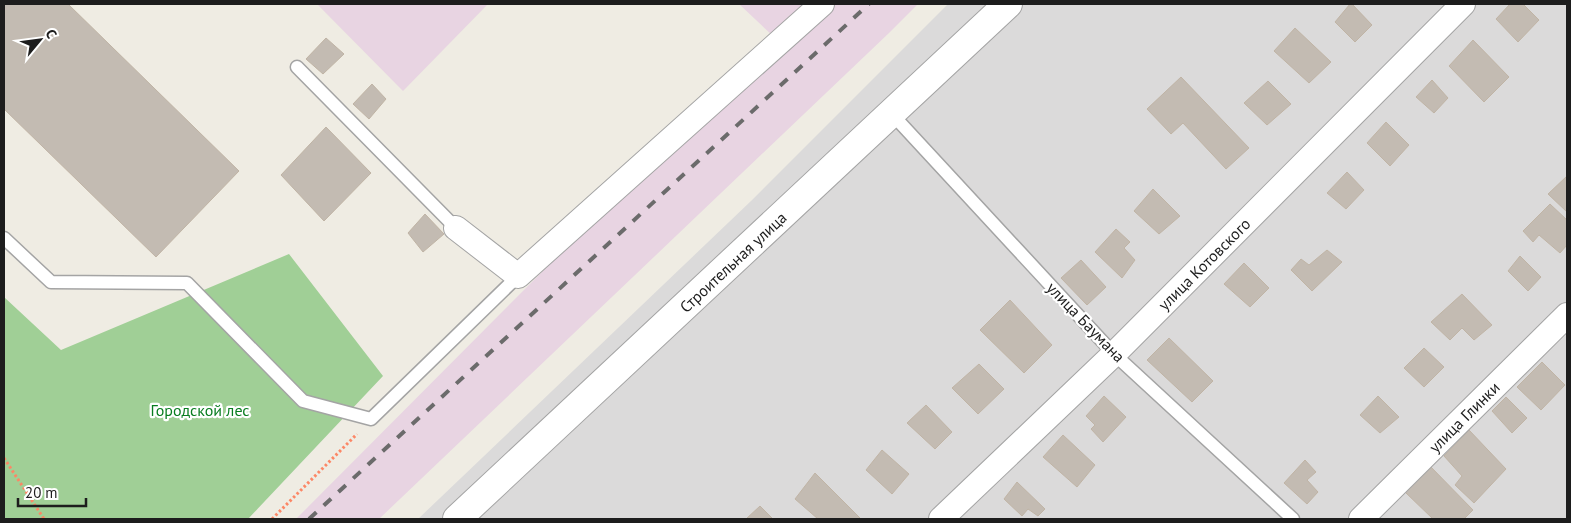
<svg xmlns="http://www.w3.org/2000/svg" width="1571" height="523" font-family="'PT Sans',sans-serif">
<rect width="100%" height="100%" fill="#efece3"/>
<path fill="#dbdada" d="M948 4H1567V519H418L751 201Z"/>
<g fill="#e8d4e2">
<path d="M317 4H488L403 91Z"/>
<path d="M739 4H918L889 33 379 519H296L775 38Z"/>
</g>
<path fill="#a0cf96" d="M289 254 383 376 248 519H4V297L61 350Z"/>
<g fill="#c3bbb2" stroke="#c0b4a5">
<path d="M4 4H68L239 171 156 257 4 109Z"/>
<path d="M1350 4H1352L1372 25 1355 42 1335 22Z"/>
<path d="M1510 4H1523L1539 20 1518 42 1496 19Z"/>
<path d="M1295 28 1331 62 1309 83 1274 51Z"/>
<path d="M326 38 344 54 323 74 306 59Z"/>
<path d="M1473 40 1509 77 1484 102 1449 66Z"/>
<path d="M1181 77 1249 148 1226 169 1183 123 1171 134 1147 109Z"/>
<path d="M1432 80 1448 98 1434 113 1416 97Z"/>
<path d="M1268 81 1291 104 1267 125 1244 103Z"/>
<path d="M372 84 386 99 369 119 353 104Z"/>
<path d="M1386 122 1409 145 1390 166 1367 143Z"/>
<path d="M326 127 371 173 324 221 281 175Z"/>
<path d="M1347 172 1364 190 1346 209 1327 193Z"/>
<path d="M1567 176V212L1548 194Z"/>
<path d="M1153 189 1180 216 1159 234 1134 211Z"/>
<path d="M1550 204 1567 220V245L1560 253 1539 235 1533 242 1523 231Z"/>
<path d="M425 214 444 234 423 252 408 233Z"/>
<path d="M1116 229 1130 242 1124 248 1135 260 1122 278 1095 252Z"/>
<path d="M1327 250 1342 262 1312 291 1291 270 1301 259 1309 265Z"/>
<path d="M1520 256 1541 277 1528 291 1508 271Z"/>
<path d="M1081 260 1106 287 1087 305 1061 278Z"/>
<path d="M1244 263 1269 288 1250 307 1224 284Z"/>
<path d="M1462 294 1492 325 1474 340 1462 328 1450 340 1431 322Z"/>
<path d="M1010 300 1052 345 1024 373 980 330Z"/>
<path d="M1169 338 1213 381 1192 402 1147 360Z"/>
<path d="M1424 348 1444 367 1424 387 1404 368Z"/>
<path d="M1542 362 1565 385 1541 410 1517 387Z"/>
<path d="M979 364 1004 389 978 414 952 388Z"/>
<path d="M1104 396 1126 417 1103 442 1091 429 1095 425 1086 416Z"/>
<path d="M1378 396 1399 417 1380 433 1360 415Z"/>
<path d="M1506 397 1527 418 1512 433 1492 411Z"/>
<path d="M926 405 952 432 935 449 907 423Z"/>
<path d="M1469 430 1506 469 1474 503 1455 485 1462 476 1444 456Z"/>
<path d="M1063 435 1095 465 1077 487 1043 457Z"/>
<path d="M882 450 909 474 892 494 866 470Z"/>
<path d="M1305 460 1316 472 1307 480 1318 492 1307 504 1284 483Z"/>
<path d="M1429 465 1473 510 1464 519H1433L1405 492Z"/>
<path d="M815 473 861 519H818L795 499Z"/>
<path d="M1017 482 1045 509 1038 516 1028 509 1022 516 1004 499Z"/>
<path d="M760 506 773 519H746Z"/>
</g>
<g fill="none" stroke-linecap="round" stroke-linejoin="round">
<g stroke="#a4a4a4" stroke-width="15">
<g id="service">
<path d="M297 67 456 228"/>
<path d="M892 114 1114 354 1293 519"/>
<path d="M4 238 51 282 187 283 303 401 371 419 518 276"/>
</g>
</g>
<g stroke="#a4a4a4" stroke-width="26">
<g id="minor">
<path d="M456 228 518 276 822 4"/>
<path d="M941 519 1114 354 1463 4"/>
<path d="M1361 519 1567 315"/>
</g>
</g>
<g stroke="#a4a4a4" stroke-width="30">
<path id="tertiary" d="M457 519 1008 4"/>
</g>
<g stroke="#fc8766" stroke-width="3" stroke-dasharray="2.5 2.5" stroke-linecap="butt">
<path d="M4 458 44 519"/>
<path d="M272 519 357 434"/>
</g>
<use href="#service" stroke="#fff" stroke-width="12"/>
<use href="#minor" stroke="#fff" stroke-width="24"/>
<use href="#tertiary" stroke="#fff" stroke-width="28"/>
<path stroke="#6b6b6b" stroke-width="4" stroke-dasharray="10 10" stroke-linecap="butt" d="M309 519 869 4"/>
</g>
<g text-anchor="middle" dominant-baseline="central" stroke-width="4.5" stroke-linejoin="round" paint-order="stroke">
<g font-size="16" fill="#1d1d1d" stroke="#fff">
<text transform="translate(733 262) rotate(-43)">Строительная улица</text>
<text transform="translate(1204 264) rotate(-45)">улица Котовского</text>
<text transform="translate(1086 322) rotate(46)">улица Баумана</text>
<text transform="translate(1464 417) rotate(-45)">улица Глинки</text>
</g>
<g font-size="16" fill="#097d20" stroke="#fff">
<text x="200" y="410">Городской лес</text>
</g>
</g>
<rect width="1571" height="523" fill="none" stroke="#1d1d1d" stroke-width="10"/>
<g transform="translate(40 40) rotate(61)" stroke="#ffffff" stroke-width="4" paint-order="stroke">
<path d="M0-4L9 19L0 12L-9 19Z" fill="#1d1d1d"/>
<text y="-8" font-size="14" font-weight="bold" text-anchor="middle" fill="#1d1d1d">С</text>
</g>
<path d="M18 498v8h68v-8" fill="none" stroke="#1d1d1d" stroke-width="2.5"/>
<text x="25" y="498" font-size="15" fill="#1d1d1d" stroke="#ffffff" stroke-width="4" paint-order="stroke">20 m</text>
</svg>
